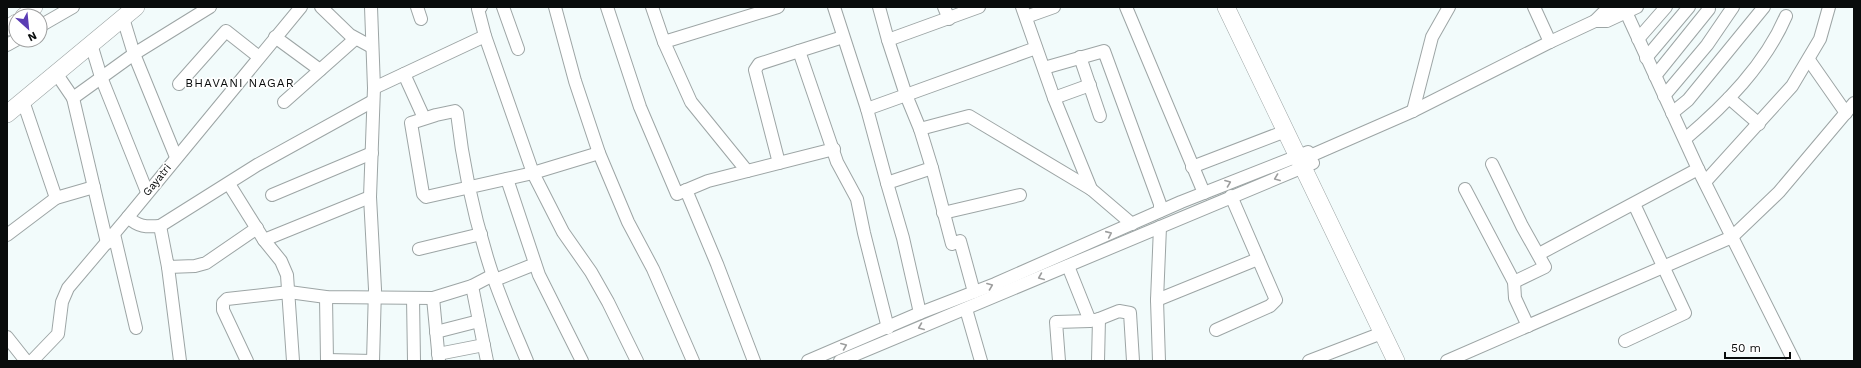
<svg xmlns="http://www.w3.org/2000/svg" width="1861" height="368" font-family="'Work Sans',sans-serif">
<rect width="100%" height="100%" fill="#f2fbfb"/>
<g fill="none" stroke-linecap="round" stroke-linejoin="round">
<g stroke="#9da5a5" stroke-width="14">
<g id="minor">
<path d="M321 7 350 35 372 47"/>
<path d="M371 7 374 88 370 197 375 289 373 361"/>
<path d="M417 7 421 19"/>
<path d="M503 7 518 49"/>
<path d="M555 7 575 81 599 153 628 222 653 269 693 361"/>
<path d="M607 7 640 107 677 194 708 181 834 149"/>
<path d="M652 7 664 42 778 7"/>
<path d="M834 7 867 109 887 183"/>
<path d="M879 7 888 40 979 7"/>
<path d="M944 7 949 19"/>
<path d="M1022 7 1054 98 1091 189 1132 224"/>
<path d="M1126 7 1204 193"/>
<path d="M1534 7 1550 42"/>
<path d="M1626 12 1698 169 1794 361"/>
<path d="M1026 17 1054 7"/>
<path d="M123 18 134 54 176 157"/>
<path d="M1595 21 1603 13 1615 7"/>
<path d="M40 26 73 7"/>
<path d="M485 36 533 173 563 232 591 272 608 302 637 361"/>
<path d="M275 37 320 70"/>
<path d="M843 37 799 51 837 162 857 199 864 233 888 328"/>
<path d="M1638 39 1666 7"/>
<path d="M664 42 691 102 747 171"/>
<path d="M91 44 101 77 147 192"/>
<path d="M7 45 16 40"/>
<path d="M1080 57 1100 116"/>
<path d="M1646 58 1689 7"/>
<path d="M1809 60 1846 113"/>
<path d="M1044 68 1104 51 1160 204V211"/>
<path d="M56 73 73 98 134 54 210 7"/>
<path d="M404 74 424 118"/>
<path d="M1655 76 1709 9"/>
<path d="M179 84 226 31 259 57"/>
<path d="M374 88 485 36 478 9 481 7"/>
<path d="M1664 96 1707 45 1733 7"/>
<path d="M73 98 107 243"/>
<path d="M1054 98 1090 85"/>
<path d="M1729 98 1759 124"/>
<path d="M23 101 56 198"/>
<path d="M284 102 355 39"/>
<path d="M867 109 906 95 888 40"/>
<path d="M1413 111 1432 37 1449 7"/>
<path d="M1672 113 1688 100 1764 7"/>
<path d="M920 129 906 95 1036 48"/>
<path d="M1685 139C1725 105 1765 65 1786 16"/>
<path d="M1310 156 1413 111 1550 42 1595 21H1607L1637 7"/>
<path d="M779 163 755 70 759 64 799 51"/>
<path d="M1492 164 1522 226 1545 267 1514 282"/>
<path d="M1192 167 1286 131"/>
<path d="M932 168 952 244 960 241 974 292"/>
<path d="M507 179 539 275 582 361"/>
<path d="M1705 182 1792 86 1820 39 1829 7"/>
<path d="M229 184 264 240 281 261 287 275 293 361"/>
<path d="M1465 189 1514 282 1515 298 1528 326"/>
<path d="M686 190 717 264 754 361"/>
<path d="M272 195 372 153"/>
<path d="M943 213 1020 195"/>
<path d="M160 226 257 165 373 101"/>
<path d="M257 228 206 263 195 266 168 267 160 226C146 227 138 227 128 217L301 7"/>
<path d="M114 234 136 328"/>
<path d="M7 235 56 198 94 187"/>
<path d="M264 240 370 197"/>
<path d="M419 249 481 234"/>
<path d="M1539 254 1698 169"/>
<path d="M1068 266 1090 321 1099 319 1098 361"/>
<path d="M168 267 180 361"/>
<path d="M495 280 535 264"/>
<path d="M472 286 487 361"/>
<path d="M326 297 327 361"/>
<path d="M413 298 414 361"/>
<path d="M433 298 439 361"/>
<path d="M1157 300 1258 259"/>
<path d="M966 309 981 361"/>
<path d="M920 313 903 238 887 183 932 168 920 129 969 116 1091 189"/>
<path d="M1099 319 1119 311 1130 313 1133 361"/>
<path d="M1216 330 1270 306 1276 300 1231 196"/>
<path d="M436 332 479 321"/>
<path d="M7 337 26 361"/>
<path d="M1625 341 1685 313 1634 204"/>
<path d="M438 354 484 345"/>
<path d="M327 360 373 361"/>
<path d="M32 361 58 334 62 302 68 288 128 217"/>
<path d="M247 361 223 310V303L227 299 289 292 326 297 433 298 472 286 493 275"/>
<path d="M527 361C515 332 502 303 492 273 475 221 463 167 457 113L455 111 436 115 411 123 423 194 426 197 533 173 599 153"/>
<path d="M808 361 920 313 995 284 1181 202 1308 152"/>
<path d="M840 361 1313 163"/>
<path d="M1059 361 1056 322 1090 321"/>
<path d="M1159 361 1157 300 1160 227"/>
<path d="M1309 361 1382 333"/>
<path d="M1447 361 1732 237 1779 192 1854 103"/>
</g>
</g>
<g stroke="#9da5a5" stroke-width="16">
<g id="major">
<path d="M23 16 35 7"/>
<path d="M7 28 16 22"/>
</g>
</g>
<g stroke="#9da5a5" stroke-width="18">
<g id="highway">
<path d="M1226 7 1396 361"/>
<path d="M7 114 136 7"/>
</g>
</g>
<use href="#minor" stroke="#fff" stroke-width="12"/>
<use href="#major" stroke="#fff" stroke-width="15"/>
<use href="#highway" stroke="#fff" stroke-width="17"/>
</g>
<defs><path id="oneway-chevron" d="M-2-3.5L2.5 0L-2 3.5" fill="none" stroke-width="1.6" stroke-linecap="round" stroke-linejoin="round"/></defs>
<g stroke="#9d9e9e">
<use href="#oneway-chevron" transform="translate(1277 178) rotate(159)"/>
<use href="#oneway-chevron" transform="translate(1228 183) rotate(-21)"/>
<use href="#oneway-chevron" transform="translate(1109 234) rotate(-24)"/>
<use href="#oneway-chevron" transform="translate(1041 277) rotate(157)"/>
<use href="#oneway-chevron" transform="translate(990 286) rotate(-21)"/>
<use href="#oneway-chevron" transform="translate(921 327) rotate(158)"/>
<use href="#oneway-chevron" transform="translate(844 346) rotate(-22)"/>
</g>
<g text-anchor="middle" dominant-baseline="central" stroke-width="3.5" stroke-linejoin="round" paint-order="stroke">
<g font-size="11" fill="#090c0c" stroke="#fff">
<text transform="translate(157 180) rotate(-51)">Gayatri</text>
</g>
<g font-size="12" letter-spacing="1" fill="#090c0c" stroke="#fff">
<text x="240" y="83">BHAVANI NAGAR</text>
</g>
</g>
<rect width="1861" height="368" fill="none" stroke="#090c0c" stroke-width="16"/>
<g transform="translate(28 28) rotate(153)"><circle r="19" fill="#ffffff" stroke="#9d9e9e"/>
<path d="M0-3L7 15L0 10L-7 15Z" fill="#5a3cb4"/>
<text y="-6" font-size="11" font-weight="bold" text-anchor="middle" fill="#090c0c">N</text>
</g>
<path d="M1725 352v6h65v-6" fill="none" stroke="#090c0c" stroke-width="2"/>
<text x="1731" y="352" font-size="12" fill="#090c0c" stroke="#ffffff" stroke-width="3" paint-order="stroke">50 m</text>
</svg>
